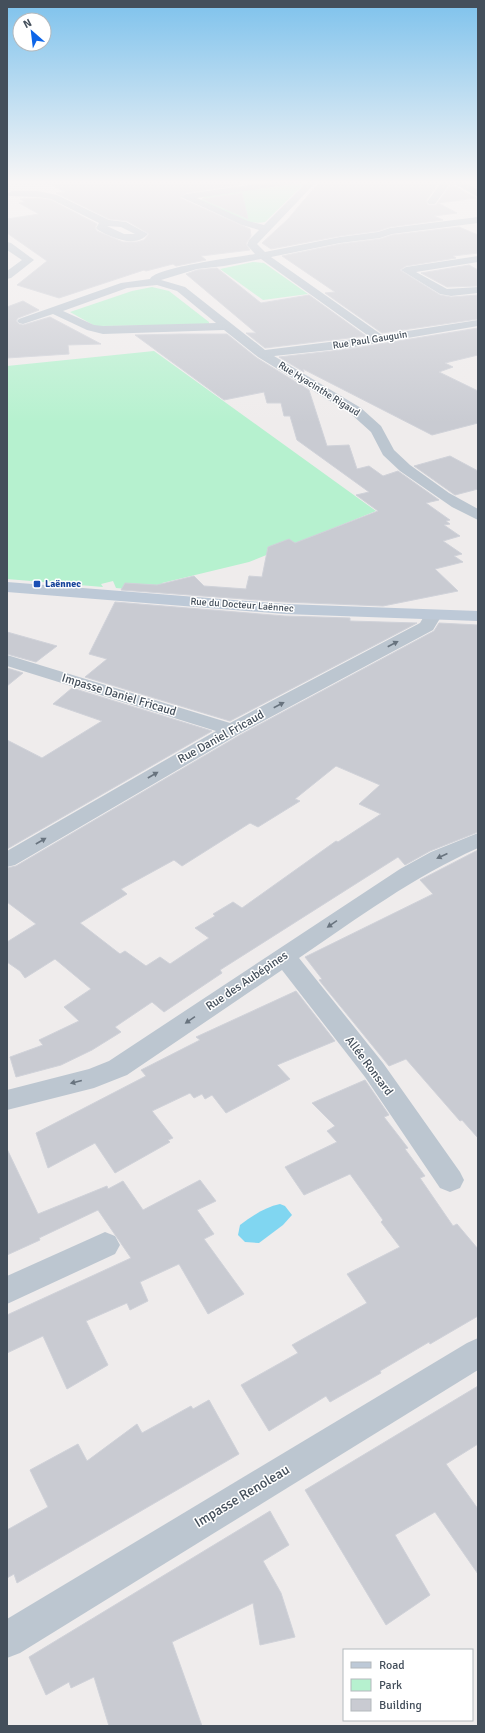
<svg xmlns="http://www.w3.org/2000/svg" width="485" height="1733" font-family="Signika,sans-serif">
<rect width="100%" height="100%" fill="#efecec"/>
<g fill="#b6f1cf">
<path d="M297 184 303 185 265 222C243 226 219 210 200 201L205 196Z"/>
<path d="M253 262 264 263 308 294 263 300 220 269Z"/>
<path d="M152 287 169 291 209 322V325L95 326 70 312 132 291Z"/>
<path d="M154 351 376 511 249 562 162 583 159 592 116 588 113 581 101 584 103 587 7 579V366Z"/>
</g>
<path fill="#80d6f1" d="M280 1204 285 1206 292 1215 283 1225 259 1243 245 1242 238 1235 240 1225C252 1216 265 1207 280 1204Z"/>
<g fill="#c9cbd2" stroke="#d0d2d9" fill-rule="evenodd">
<path d="M42 180H239L240 185 186 193 180 198 250 229 251 236 246 244 250 250 201 256 206 260 176 266 173 264 146 271 144 270 59 298 17 285 47 261 7 233V219L39 214 21 204 19 203 25 202 20 199 37 198 51 200 97 224 95 228 97 231 123 242H137L144 240 149 234 127 221 109 219 56 193 65 192Z"/>
<path d="M321 180H369L409 183 411 180H441L426 201 428 205H436L451 184 476 198 438 203 457 213 434 216 443 220 390 227 378 231 340 236 271 249 262 243 288 219Z"/>
<path d="M242 193 248 219 202 199Z"/>
<path d="M459 227 478 235V253L453 256 456 258 406 266 400 270 440 295 451 297 478 295V319L382 333 325 293 335 292 282 256 340 244 380 239 392 235Z"/>
<path d="M469 265 478 270V286L447 287 421 273Z"/>
<path d="M217 268 261 303 309 295 366 336 265 348 246 333H256L186 274 197 270Z"/>
<path d="M23 301 39 310 18 318 16 321 19 324 23 325 50 317 101 344 68 345 69 354 7 358V307Z"/>
<path d="M478 328V355L445 363 453 367 439 372 478 391V423L432 435 303 369 304 372 279 357 349 349Z"/>
<path d="M180 334H227L257 358 309 390 327 446 349 445 357 469 369 466 383 476 398 471 439 500 426 503 450 520 446 521 450 524 444 525 460 536 443 541 462 554 454 556 463 562 435 569 458 591 383 606 285 602 121 590 125 583 157 585 194 576 204 586 246 589 249 576 262 577 268 547 289 539 295 543 378 511 356 495 369 492 297 440 290 416H284L281 403H267L264 392 224 400 135 335Z"/>
<path d="M450 456 478 471V489L455 495 414 466Z"/>
<path d="M115 602 285 616 350 618V621L417 623 230 721 85 677 107 659 89 654Z"/>
<path d="M439 623 478 625V832L430 851 405 865 398 857 220 970 222 973 164 1012 152 1002 115 1027 121 1032 92 1050 61 1065 16 1077 10 1057 43 1045 39 1040 79 1021 64 1007 91 989 55 959 25 978 20 971 7 962V942L36 924 7 902V868L16 866 240 735 434 631ZM336 766 380 785 359 804 381 814 338 842 336 841 242 908 233 902 213 914 215 916 195 928 209 938 170 964 160 957 146 966 125 951 120 954 80 923 127 894 121 889 174 860 182 866 250 823 258 827 300 801 295 799Z"/>
<path d="M7 632 57 646 36 662 7 654Z"/>
<path d="M7 668 23 673 7 686Z"/>
<path d="M72 688 212 731 7 849V740L42 758 102 721 53 704Z"/>
<path d="M478 850V1138L462 1120 460 1121 406 1059 389 1066 319 980 322 979 305 957 433 894 420 880Z"/>
<path d="M296 991 335 1041 277 1065 290 1079 226 1113 212 1095 205 1099 202 1094 194 1098 190 1093 152 1111 173 1138 168 1140 170 1142 115 1173 95 1143 48 1168 36 1133 146 1076 141 1070 200 1040 196 1037Z"/>
<path d="M365 1080 389 1115 384 1117 408 1148 405 1149 425 1176 420 1178 453 1226 457 1224 478 1249V1316L430 1344 429 1342 380 1371 381 1373 330 1402 326 1396 269 1431 241 1385 298 1353 292 1345 367 1303 347 1274 400 1247 381 1222 383 1220 350 1174 304 1195 285 1167 337 1142 327 1131 335 1126 312 1103Z"/>
<path d="M7 1149 38 1214 107 1186 108 1189 123 1181 143 1210 200 1180 216 1201 197 1210 214 1234 204 1239 244 1294 208 1314 179 1264 140 1282 148 1301 130 1310 127 1303 86 1321 108 1365 67 1389 43 1336 7 1353V1315L131 1258 98 1210 39 1238 40 1240 7 1255Z"/>
<path d="M478 1386V1444L446 1464 478 1509V1574L435 1512 395 1535 430 1595 386 1625 305 1490Z"/>
<path d="M209 1400 239 1454 17 1583 14 1574 7 1578V1530L48 1507 30 1470 78 1444 87 1461 137 1424 142 1433 191 1406 193 1409Z"/>
<path d="M270 1511 289 1545 263 1561 281 1593 295 1637 260 1645 253 1603 172 1642 202 1726H109L94 1677 71 1688 69 1682 46 1695 29 1657Z"/>
</g>
<g fill="none" stroke-linecap="round" stroke-linejoin="round">
<g fill="#bcc6d0" fill-rule="evenodd">
<path d="M285 180H318L258 243 257 244 265 252 340 237 378 232 390 228 478 217V223L392 234 380 238 340 243 271 257 382 335 478 320V326L349 348 274 356 361 408 381 426 394 450 410 465 449 493 478 509V520L452 507 400 471 383 455 371 432 351 414 258 357 224 330 103 334 87 330 53 314 23 324 19 323 17 321 19 319 121 283 150 279C156 267 238 257 255 254L247 245 249 240 259 230 242 225 181 197 186 194ZM307 182 264 225 248 221 197 198ZM261 259 370 337 265 350 185 287 161 280 197 269 224 266ZM157 285 177 291 216 323 103 326 94 325 63 311 127 288Z"/>
<path d="M443 180H461L478 190V197L451 182 435 204H429L427 202Z"/>
<path d="M12 191H37L57 195 109 220 126 222 148 234C135 249 111 237 98 230L96 228 99 223 51 199 37 197 9 196 7 194ZM107 226 121 227 135 234H124Z"/>
<path d="M7 242 11 243 34 260 11 278 7 279V271L22 260 7 250Z"/>
<path d="M478 256V262L416 272 447 289 478 287V293L451 296 440 294 401 270 406 267Z"/>
<path d="M433 610 439 611 442 615 433 630 239 734 15 865 7 867V851L216 731 7 666V655L230 723 420 623 427 611Z"/>
<path d="M478 833V848C413 877 358 918 299 958L383 1063 460 1172 464 1180 460 1188 450 1192 440 1188 365 1077 282 970 127 1075 94 1088 7 1110V1090L89 1069 109 1061 400 869 431 852Z"/>
<path d="M105 1232 115 1236 120 1245 115 1254 7 1304V1276Z"/>
<path d="M478 1338V1370L20 1653 7 1658V1619L467 1343Z"/>
</g>
<path fill="#bdc9d7" fill-rule="evenodd" d="M7 582 285 604 478 611V621L285 614 7 592Z"/>
</g>
<defs><path id="oneway-solid" d="M-6-.8H1V-3.2L6.5 0L1 3.2V.8H-6Z"/></defs>
<g fill="#68737e">
<use href="#oneway-solid" transform="translate(393 644) rotate(-28)"/>
<use href="#oneway-solid" transform="translate(279 705) rotate(-28)"/>
<use href="#oneway-solid" transform="translate(153 775) rotate(-30)"/>
<use href="#oneway-solid" transform="translate(41 841) rotate(-30)"/>
<use href="#oneway-solid" transform="translate(442 856) rotate(155)"/>
<use href="#oneway-solid" transform="translate(332 924) rotate(146)"/>
<use href="#oneway-solid" transform="translate(190 1020) rotate(146)"/>
<use href="#oneway-solid" transform="translate(76 1082) rotate(166)"/>
</g>
<linearGradient id="sky" x2="0" y2="1"><stop stop-color="#7ec2ec"/><stop offset="0.43" stop-color="#f8f6f6"/><stop offset="1" stop-color="#f8f6f6" stop-opacity="0"/></linearGradient>
<rect width="485" height="423" fill="url(#sky)"/>
<rect fill="#1a4fb4" stroke="#fff" stroke-width="1.5" x="33" y="580" width="8" height="8" rx="2"/>
<g text-anchor="middle" dominant-baseline="central" stroke-width="3" stroke-linejoin="round" paint-order="stroke">
<g font-size="10" fill="#444f5b" stroke="#fff">
<text transform="translate(370 340) rotate(-9)">Rue Paul Gauguin</text>
<text transform="translate(319 389) rotate(32)">Rue Hyacinthe Rigaud</text>
<text transform="translate(242 605) rotate(4)">Rue du Docteur Laënnec</text>
</g>
<g font-size="10" font-weight="bold" fill="#164399" stroke="#fff" text-anchor="start">
<text x="45" y="584">Laënnec</text>
</g>
<g font-size="12" fill="#444f5b" stroke="#fff">
<text transform="translate(119 695) rotate(17)">Impasse Daniel Fricaud</text>
<text transform="translate(221 737) rotate(-29)">Rue Daniel Fricaud</text>
<text transform="translate(247 981) rotate(-34)">Rue des Aubépines</text>
<text transform="translate(369 1066) rotate(53)">Allée Ronsard</text>
</g>
<g font-size="14" fill="#444f5b" stroke="#fff">
<text transform="translate(242 1496) rotate(-31)">Impasse Renoleau</text>
</g>
</g>
<rect width="485" height="1733" fill="none" stroke="#444f5b" stroke-width="16"/>
<rect x="343" y="1649" width="130" height="72" fill="#ffffff" stroke="#b4b9bd"/>
<rect x="351" y="1662" width="20" height="6" fill="#bdc9d7" stroke="#b4b9bd"/>
<text x="379" y="1669" font-size="12" fill="#444f5b">Road</text>
<rect x="351" y="1679" width="20" height="12" fill="#b6f1cf" stroke="#b4b9bd"/>
<text x="379" y="1689" font-size="12" fill="#444f5b">Park</text>
<rect x="351" y="1699" width="20" height="12" fill="#c9cbd2" stroke="#b4b9bd"/>
<text x="379" y="1709" font-size="12" fill="#444f5b">Building</text>
<g transform="translate(32 32) rotate(332)"><circle r="19" fill="#ffffff" stroke="#b4b9bd"/>
<path d="M0-3L7 15L0 10L-7 15Z" fill="#0d65e8"/>
<text y="-6" font-size="11" font-weight="bold" text-anchor="middle" fill="#444f5b">N</text>
</g>
</svg>
